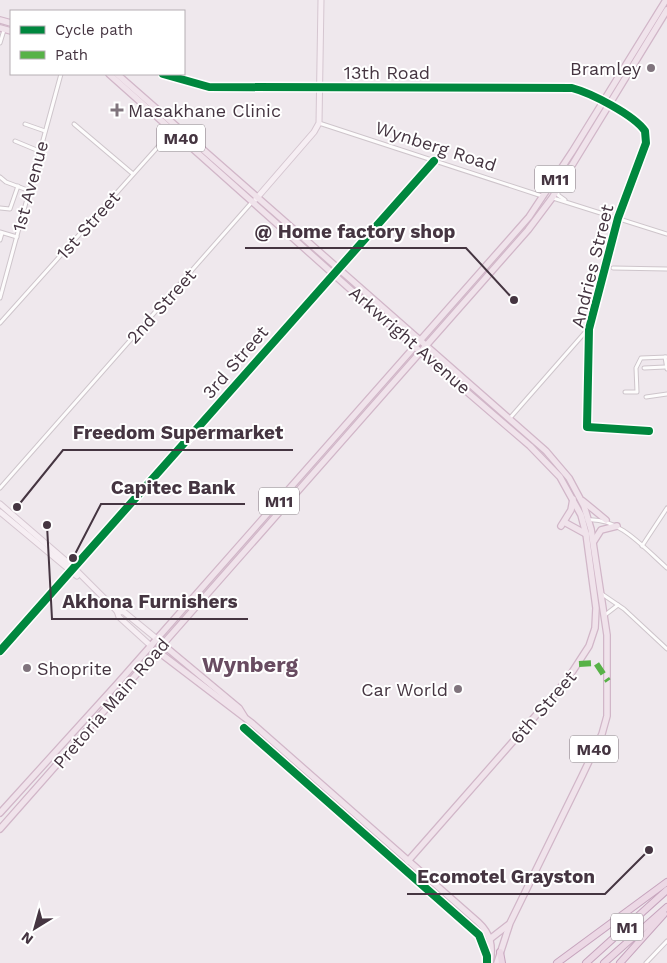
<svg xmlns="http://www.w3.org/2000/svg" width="667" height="963" font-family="'Work Sans',sans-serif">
<rect width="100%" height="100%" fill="#efe8ed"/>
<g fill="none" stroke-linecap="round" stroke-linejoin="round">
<g stroke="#cec5cb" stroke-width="5">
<g id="street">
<path d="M0 43 4 30"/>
<path d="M163 74 209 87 572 88 603 102"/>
<path d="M608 105C620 113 644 122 646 138L618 218 589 329 587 427 649 431"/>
<path d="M319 123 542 196"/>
<path d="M25 124 45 131"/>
<path d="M74 124 133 174"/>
<path d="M15 141 39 151"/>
<path d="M0 177 6 182 30 191"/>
<path d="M558 190V195L565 200"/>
<path d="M553 198 667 234"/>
<path d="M0 208 10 209 18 186"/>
<path d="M0 232 17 237"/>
<path d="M0 240 2 233"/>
<path d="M613 268 667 269"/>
<path d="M0 298 61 74"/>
<path d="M0 323 173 130"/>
<path d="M665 357 667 369"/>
<path d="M644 368 665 367"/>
<path d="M625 392H637L636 368 641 358 667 357"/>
<path d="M646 397 667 394"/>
<path d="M510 418 588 329"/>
<path d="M0 488 252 202"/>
<path d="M587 520C619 517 645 549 667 568"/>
<path d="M642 546 667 508"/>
<path d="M602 594 624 609 667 649"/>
<path d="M605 615 618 605"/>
<path d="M0 651 434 161"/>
<path d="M646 963 667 941"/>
</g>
</g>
<g stroke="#d5c6d0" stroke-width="7">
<g id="secondary">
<path d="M256 199 314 132 319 123 321 0"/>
<path d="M0 504 74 568 117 611 119 617 151 646"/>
<path d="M0 512 77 576"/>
<path d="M117 611 124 612 157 639"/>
</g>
</g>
<g stroke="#d1b6c8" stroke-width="8">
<g id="primary">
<path d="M0 20 11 23"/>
<path d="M0 28 11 31"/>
<path d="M109 74 415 347 530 446 560 477 581 515 586 534 596 608 595 628 589 646 567 680 408 861"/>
<path d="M117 74 546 451 569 478 584 506 591 529 607 635V716L602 734 582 776 510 923 497 963"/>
<path d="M583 501 606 520"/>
<path d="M566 523 586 534"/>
<path d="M561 526 571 510 573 499"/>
<path d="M594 541 601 530 617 526"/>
<path d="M161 643 239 708 244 716"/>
<path d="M156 650 253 724 478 922C491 934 493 946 490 963"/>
<path d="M0 813 117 684 529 217 572 152 666 0"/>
<path d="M0 829 528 230 552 198 667 10"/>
<path d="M490 939 508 925"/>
</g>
</g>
<g stroke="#c6a4bd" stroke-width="8">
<g id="highway">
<path d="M500 952 502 963"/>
<path d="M557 963 667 882"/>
<path d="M586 963 667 890"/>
<path d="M604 963 667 907"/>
<path d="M620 963 664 914"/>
</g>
</g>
<use href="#street" stroke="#fdfcfc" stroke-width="3"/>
<use href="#secondary" stroke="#f6eef3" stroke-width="5"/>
<use href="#primary" stroke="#f0e3eb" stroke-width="5.5"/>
<use href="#highway" stroke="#ecd8e5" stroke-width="6"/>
<path stroke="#57b247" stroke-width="6" stroke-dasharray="12 6" stroke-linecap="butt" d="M579 664 596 663 608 681"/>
<g stroke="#fff" stroke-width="11">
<g id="cycleway">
<path d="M163 74 209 87 572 88C591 93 634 115 645 131L646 143 618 218 589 329 587 427 649 431"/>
<path d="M0 651 434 161"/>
<path d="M244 728 479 935 487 956V963"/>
</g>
</g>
<use href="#cycleway" stroke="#00873e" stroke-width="8"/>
</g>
<g fill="#80747d" stroke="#fff" stroke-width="2">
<circle cx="651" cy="68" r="5"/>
<path d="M114.5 102.5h5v5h5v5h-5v5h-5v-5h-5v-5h5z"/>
<circle cx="27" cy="668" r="5"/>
<circle cx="458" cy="689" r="5"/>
</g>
<g text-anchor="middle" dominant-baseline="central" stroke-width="4" stroke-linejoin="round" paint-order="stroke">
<g fill="#fff" stroke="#7d727a" stroke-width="1">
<rect x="157" y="124.5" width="48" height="27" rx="4"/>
<rect x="535" y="165.5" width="40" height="27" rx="4"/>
<rect x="259" y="487.5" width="40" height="27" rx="4"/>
<rect x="570" y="735.5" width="48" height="27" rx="4"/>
<rect x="611" y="913.5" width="32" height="27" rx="4"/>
</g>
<g font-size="16" font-weight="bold" fill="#453541">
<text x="181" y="138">M40</text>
<text x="555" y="179">M11</text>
<text x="279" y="501">M11</text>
<text x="594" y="749">M40</text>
<text x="627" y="927">M1</text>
</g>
<g font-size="18" fill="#453541" stroke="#fff" text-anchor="end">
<text x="641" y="68">Bramley</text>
<text x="128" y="110" text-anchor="start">Masakhane Clinic</text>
<text x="37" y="668" text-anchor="start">Shoprite</text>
<text x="448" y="689">Car World</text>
</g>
<g font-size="18" fill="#453541" stroke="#fff">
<text x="387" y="72">13th Road</text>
<text transform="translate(436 146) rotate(18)">Wynberg Road</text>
<text transform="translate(30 186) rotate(-75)">1st Avenue</text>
<text transform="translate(88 225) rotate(-48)">1st Street</text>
<text transform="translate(592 266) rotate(-76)">Andries Street</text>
<text transform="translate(161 306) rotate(-48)">2nd Street</text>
<text transform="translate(410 340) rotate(41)">Arkwright Avenue</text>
<text transform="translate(235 362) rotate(-49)">3rd Street</text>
<text transform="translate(111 703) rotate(-49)">Pretoria Main Road</text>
<text transform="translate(543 707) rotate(-49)">6th Street</text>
</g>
<g font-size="22" font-weight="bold" fill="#684c61" stroke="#fff">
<text x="250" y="664">Wynberg</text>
</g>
</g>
<path fill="none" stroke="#453541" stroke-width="2" d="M514 300L466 248H245M17 507L63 450H293M73 558L101 504H245M47 525L52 619H248M649 850L605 894H407"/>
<g fill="#453541" stroke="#fff" stroke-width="2">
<circle cx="514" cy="300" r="5"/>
<circle cx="17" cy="507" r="5"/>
<circle cx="73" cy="558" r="5"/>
<circle cx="47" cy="525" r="5"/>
<circle cx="649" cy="850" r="5"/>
</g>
<g font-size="19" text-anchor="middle" font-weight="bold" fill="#453541" stroke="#fff" stroke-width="4" stroke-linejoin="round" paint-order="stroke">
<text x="355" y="238">@ Home factory shop</text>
<text x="178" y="439">Freedom Supermarket</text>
<text x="173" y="494">Capitec Bank</text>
<text x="150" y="608">Akhona Furnishers</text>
<text x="506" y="883">Ecomotel Grayston</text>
</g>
<rect x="10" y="10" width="175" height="65" fill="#ffffff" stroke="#b5aeb3"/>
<rect x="20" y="26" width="25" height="8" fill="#00873e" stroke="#b5aeb3"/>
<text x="55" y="35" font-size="15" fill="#453541">Cycle path</text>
<rect x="20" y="51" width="25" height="8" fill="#57b247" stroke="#b5aeb3"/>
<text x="55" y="60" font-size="15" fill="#453541">Path</text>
<g transform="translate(35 928) rotate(217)" stroke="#ffffff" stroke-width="4" paint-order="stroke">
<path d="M0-4L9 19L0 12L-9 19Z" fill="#453541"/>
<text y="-8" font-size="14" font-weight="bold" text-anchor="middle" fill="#453541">N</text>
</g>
</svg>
